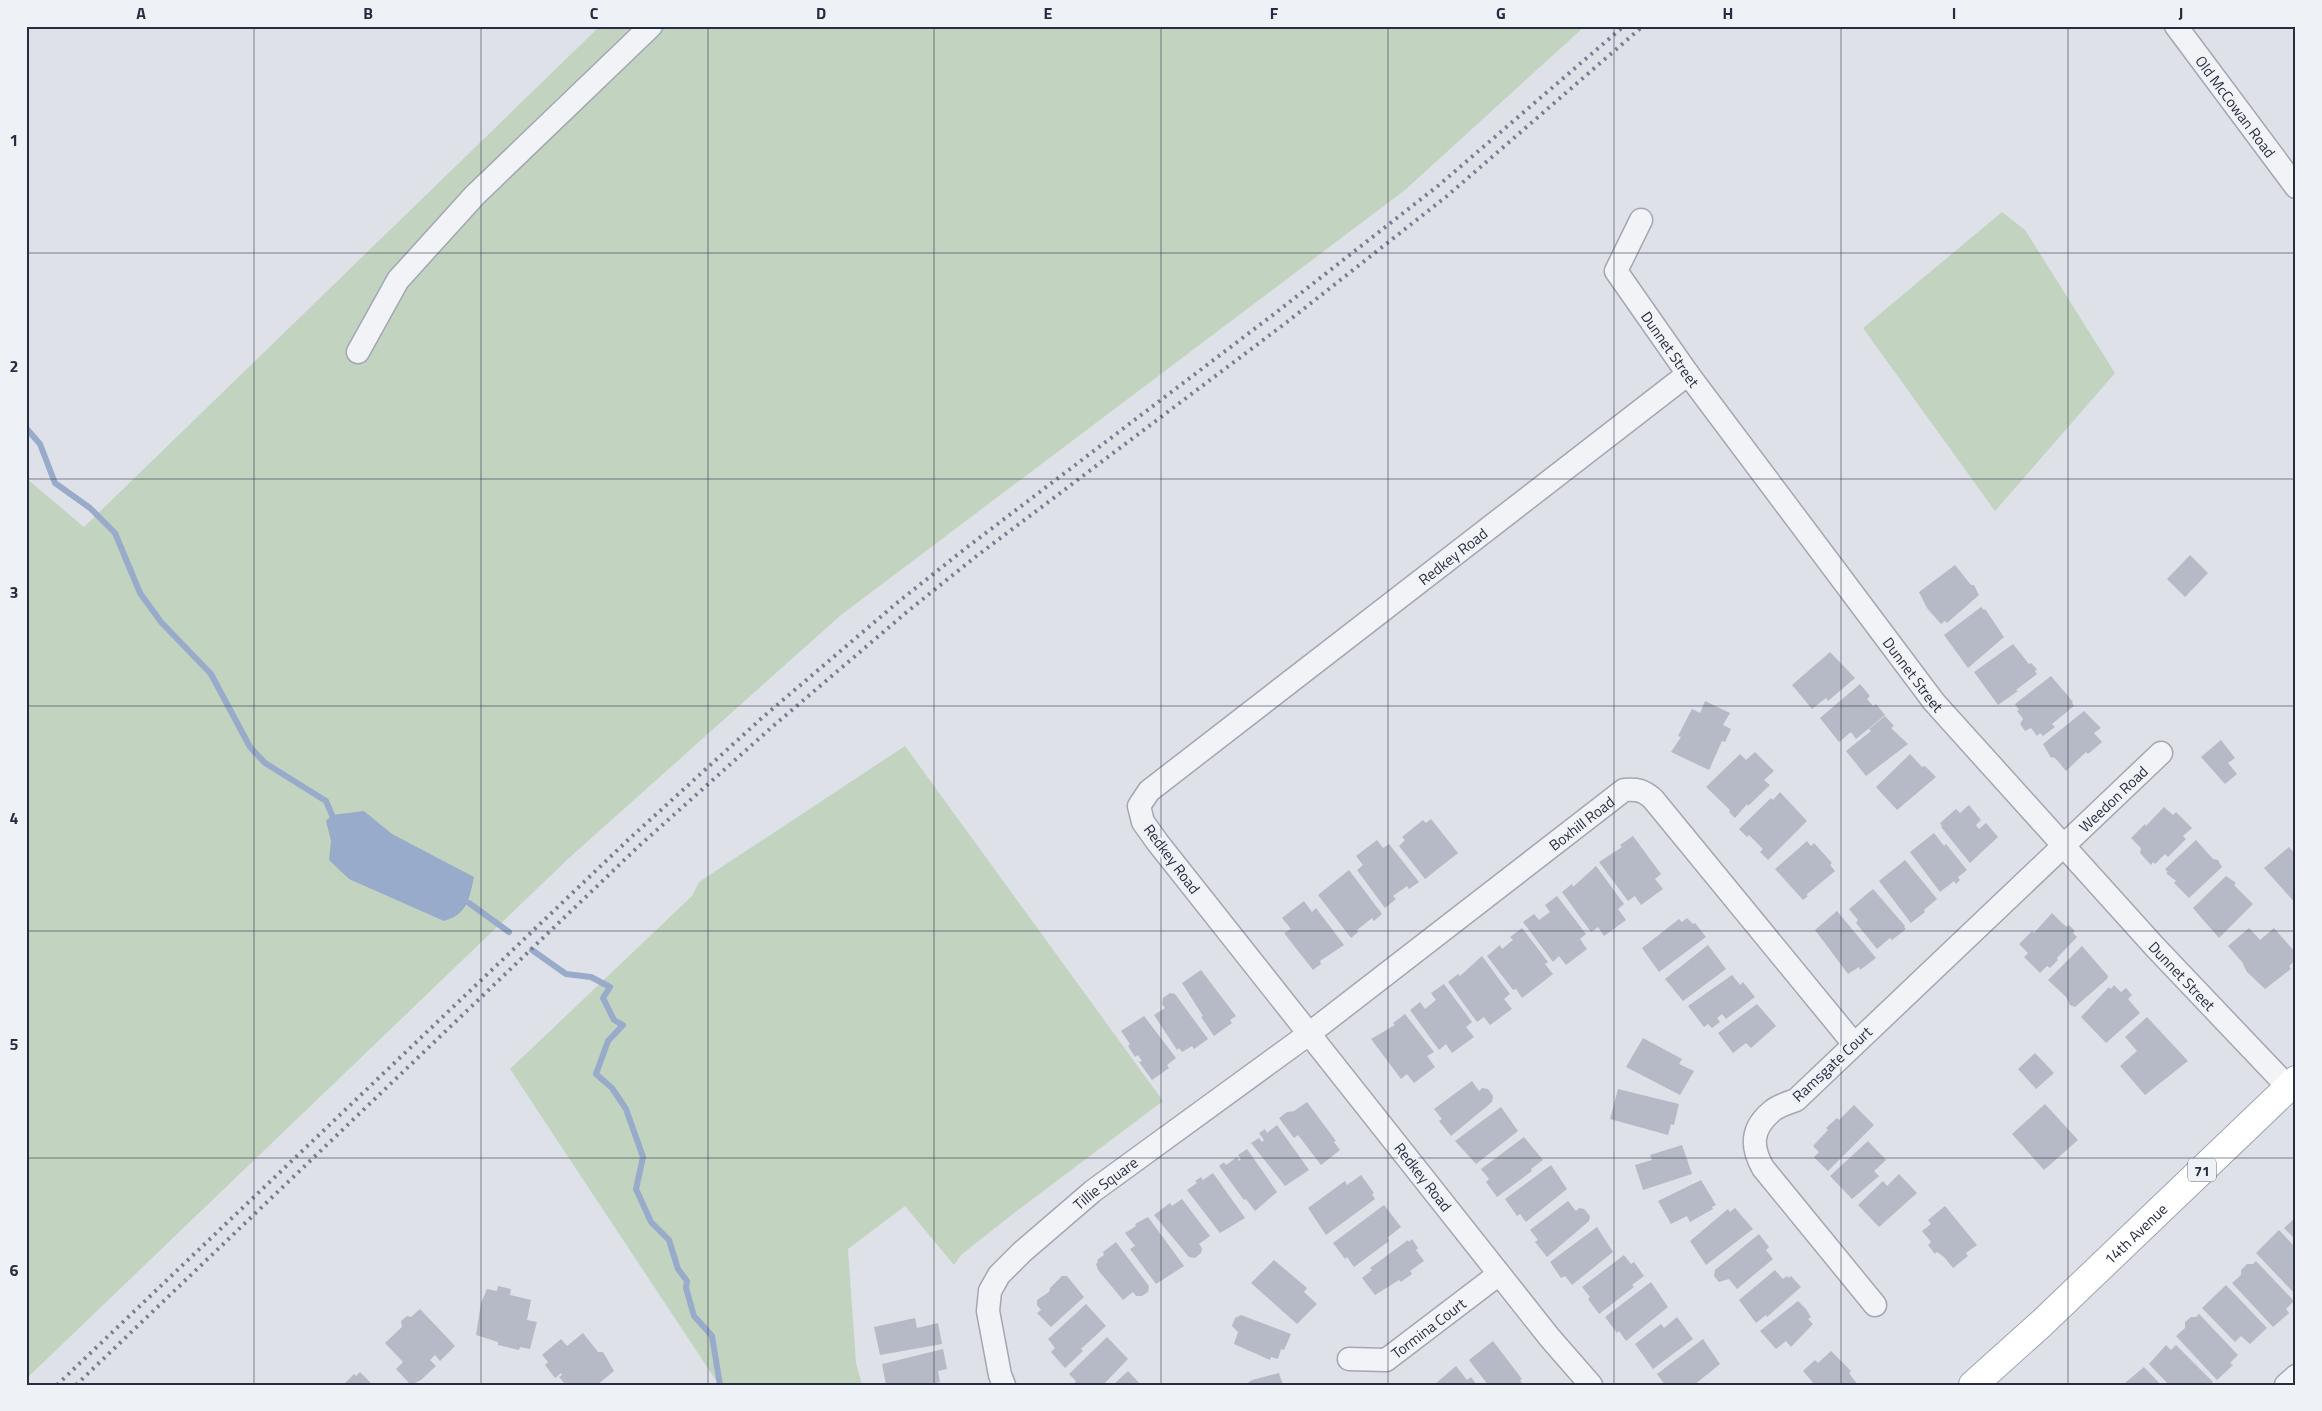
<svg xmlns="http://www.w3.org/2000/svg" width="2322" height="1411" font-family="'Titillium Web',sans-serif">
<rect width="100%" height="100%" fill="#dfe1e9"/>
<g fill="#c2d3bf">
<path d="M600 26H1585L1405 190 841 615 569 858 26 1379V478L84 527Z"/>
<path d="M2002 212 2025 230 2115 373 1995 511 1863 328Z"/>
<path d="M905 746 1163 1101 1014 1213 961 1255 954 1265 905 1206 848 1249 856 1363 862 1385H719L510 1069 692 896 699 882Z"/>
</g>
<path fill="#98abca" d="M364 811 392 834 474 877C469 899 468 914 444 921L349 879 329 860 331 841 326 821 332 815Z"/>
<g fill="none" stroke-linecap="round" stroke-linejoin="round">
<g stroke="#98abca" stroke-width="6">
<path d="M26 428 40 444 55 483 90 508 115 533 140 593 161 622 211 674 250 747 265 763 326 801 332 815"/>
<path d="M469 903 509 932"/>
<path d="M532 950 566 974 591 977 610 987 603 998 614 1020 623 1025 608 1041 596 1074 612 1088 626 1109 643 1157 636 1189 651 1222 669 1240 678 1269 687 1281 686 1288 694 1316 712 1336 720 1385"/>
</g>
</g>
<g fill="#b6bac6">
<path d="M2190 555 2208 573 2185 597 2167 579Z"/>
<path d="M1955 565 1971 585H1974L1979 595 1947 623 1945 621 1941 624 1927 608 1919 592Z"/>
<path d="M1981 607 1984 610 1985 609 2004 637 1968 668 1944 635Z"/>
<path d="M2013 644 2029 664 2031 663 2037 669 2035 671 2037 674 2016 690 2018 691 1998 705 1974 672Z"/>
<path d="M1830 652 1855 678 1828 701 1826 698 1812 709 1792 685Z"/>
<path d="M2051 676 2073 702 2072 703 2074 706 2052 724 2055 727 2043 736 2040 733 2037 736 2031 728 2025 731 2020 724 2023 719 2017 711 2019 710 2015 704Z"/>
<path d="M1860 684 1870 696 1867 699 1873 706 1876 704 1885 715 1856 739 1851 732 1839 742 1820 718Z"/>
<path d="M1705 701 1730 713 1723 725 1731 729 1725 742 1722 741 1709 770 1671 752 1681 737 1678 736 1692 709 1700 713Z"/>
<path d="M2084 711 2101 728 2094 733 2102 742 2088 754 2086 752 2066 771 2057 760 2053 757 2051 758 2043 744Z"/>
<path d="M1885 716 1894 726 1891 728 1908 744 1866 776 1846 751 1871 731 1869 729Z"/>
<path d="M2221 740 2235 758 2228 763 2237 774 2225 784 2201 757Z"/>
<path d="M1755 752 1774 771 1764 780 1770 785 1748 806 1747 804 1735 818 1729 812 1730 810 1706 787 1740 754 1746 760Z"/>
<path d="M1910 754 1922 767 1925 766 1936 777 1897 810 1876 787Z"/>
<path d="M1780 792 1807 821 1768 860 1760 852 1763 849 1749 835 1747 837 1739 829 1771 798 1773 800Z"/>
<path d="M1969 805 1981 820 1976 825 1979 829 1986 823 1998 837 1970 863 1941 827 1942 826 1940 823 1956 809 1960 813Z"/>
<path d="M2164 807 2173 815 2176 812 2192 828 2183 836 2186 839 2168 857 2165 854 2155 864 2153 862 2151 865 2140 853 2141 848 2131 838 2145 824 2146 826Z"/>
<path d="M1431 819 1458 853 1425 879 1399 846 1405 840 1402 837 1423 820 1426 823Z"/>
<path d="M1934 833 1944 846 1946 844 1967 870 1958 877 1960 880 1956 884 1954 881 1940 892 1910 852Z"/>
<path d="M1633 836 1661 874 1655 879 1663 889 1641 905 1635 896 1628 901 1599 862 1622 847 1620 845Z"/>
<path d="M1377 840 1383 848 1389 844 1419 882 1409 889 1407 886 1393 896 1396 899 1385 908 1357 870 1363 865 1356 856Z"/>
<path d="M2196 840 2213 859 2218 860 2222 867 2189 898 2174 883 2176 881 2166 873 2168 872 2165 869Z"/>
<path d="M1807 841 1811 846 1814 843 1832 863 1830 865 1835 871 1806 895 1808 896 1803 900 1775 869Z"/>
<path d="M2289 847 2296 855V904L2264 868Z"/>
<path d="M1905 860 1937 899 1924 910 1925 912 1911 923 1879 881Z"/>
<path d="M1596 866 1624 904 1618 909 1626 920 1604 936 1598 927 1591 932 1562 892 1572 884 1573 887Z"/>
<path d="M1349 870 1382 914 1374 921 1372 918 1357 930 1358 932 1351 938 1318 895Z"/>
<path d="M2226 876 2236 883 2234 885 2253 904 2219 938 2193 908Z"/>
<path d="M1873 889 1905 926 1904 927 1906 929 1892 940 1890 938 1877 949 1856 923 1858 920 1849 909Z"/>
<path d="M1557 896 1586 934 1580 939 1587 949 1566 965 1559 956 1553 962 1523 922 1534 914 1539 920 1550 912 1545 905Z"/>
<path d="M1304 901 1312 912 1316 908 1344 945 1320 961 1321 964 1313 970 1284 933 1291 929 1282 918Z"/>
<path d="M1837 911 1876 958 1860 970 1859 967 1848 974 1815 930Z"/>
<path d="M2052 913 2062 923 2067 927 2069 925 2075 931 2073 933 2077 937 2057 958 2058 960 2050 968 2047 966 2040 973 2024 957 2028 953 2019 944 2032 931 2034 933Z"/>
<path d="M1687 918 1693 924 1695 923 1706 937 1659 972 1642 948 1679 919 1682 922Z"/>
<path d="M1522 928 1548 962 1545 964 1553 974 1522 998 1516 989 1513 990 1487 956 1500 945 1502 949 1513 940 1510 937Z"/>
<path d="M2249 928 2260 940 2274 928 2296 953V960L2289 966 2291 969 2265 989 2247 972 2242 962 2228 946Z"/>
<path d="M1708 945 1726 969 1683 1001 1665 979Z"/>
<path d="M2082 946 2108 976 2107 979 2075 1007 2070 1005 2066 997 2048 980Z"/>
<path d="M1482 956 1510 994 1504 999 1512 1009 1490 1025 1484 1017 1477 1022 1448 982 1458 974 1460 976Z"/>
<path d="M1201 970 1236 1016 1230 1020 1232 1023 1214 1036 1201 1017 1203 1016 1182 983Z"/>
<path d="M1732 975 1740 985 1743 982 1755 997 1726 1019 1722 1014 1717 1018 1720 1022 1712 1028 1708 1024 1704 1027 1688 1006Z"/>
<path d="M1444 984 1472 1022 1466 1027 1474 1037 1452 1053 1446 1044 1439 1050 1410 1010 1420 1002 1425 1009 1436 1000 1431 993Z"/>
<path d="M2114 985 2121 992 2126 988 2132 995 2128 999 2140 1013 2106 1043 2081 1017 2109 987 2111 989Z"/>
<path d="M1170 993 1175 994 1208 1039 1194 1049 1192 1046 1182 1052 1179 1048 1177 1050 1154 1015 1165 1008 1162 1004 1163 998Z"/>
<path d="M1757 1004 1776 1026 1751 1048 1746 1043 1733 1053 1718 1033Z"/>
<path d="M1405 1014 1434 1052 1427 1056 1435 1067 1414 1083 1407 1074 1401 1079 1371 1039 1395 1025 1393 1023Z"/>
<path d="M1144 1016 1176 1058 1167 1065 1169 1068 1152 1080 1139 1062 1142 1061 1138 1055 1135 1057 1128 1046 1130 1044 1121 1031Z"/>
<path d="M2147 1017 2188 1061 2145 1095 2120 1066 2137 1051 2125 1037Z"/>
<path d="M1643 1038 1682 1059 1679 1064 1694 1071 1680 1095 1626 1067Z"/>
<path d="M2035 1053 2054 1073 2036 1089 2018 1069Z"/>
<path d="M1472 1081 1479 1091 1482 1088 1488 1089 1493 1096 1492 1102 1451 1136 1439 1121 1442 1119 1434 1109Z"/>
<path d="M1618 1089 1679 1104 1674 1125 1671 1124 1668 1135 1610 1119Z"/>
<path d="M1307 1102 1336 1141 1334 1142 1340 1150 1321 1165 1298 1135 1294 1138 1279 1118 1287 1112 1294 1111Z"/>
<path d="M2045 1104 2078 1140 2044 1170 2012 1134Z"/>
<path d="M1854 1105 1874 1125 1828 1171 1814 1157 1819 1152 1813 1146 1828 1130 1826 1128 1837 1118 1839 1120Z"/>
<path d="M1501 1107 1518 1131 1476 1164 1455 1141Z"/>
<path d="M1277 1125 1309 1170 1285 1186 1251 1143 1259 1138 1262 1142 1264 1140 1259 1133 1265 1129 1267 1133Z"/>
<path d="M1524 1137 1543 1160 1531 1169 1532 1171 1497 1197 1486 1182 1489 1179 1481 1169Z"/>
<path d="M1868 1141 1886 1160 1874 1171 1879 1176 1852 1199 1830 1176Z"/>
<path d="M1682 1145 1692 1174 1643 1190 1635 1165 1652 1160 1650 1155Z"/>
<path d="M1247 1149 1277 1192 1255 1211 1246 1199 1244 1200 1219 1166 1224 1162 1226 1165 1237 1157 1239 1161 1241 1159 1238 1155Z"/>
<path d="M1551 1165 1567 1189 1526 1222 1520 1214 1517 1216 1505 1199Z"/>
<path d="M1213 1173 1245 1218 1220 1233 1187 1190 1197 1183 1195 1181 1201 1177 1203 1180Z"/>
<path d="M1899 1174 1917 1193 1879 1227 1858 1205 1883 1181 1887 1186Z"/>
<path d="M1361 1175 1374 1193 1372 1194 1375 1199 1326 1235 1308 1208 1345 1181 1347 1185Z"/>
<path d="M1701 1180 1716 1205 1712 1207 1713 1209 1690 1222 1687 1216 1671 1224 1658 1201Z"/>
<path d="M1182 1199 1210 1236 1199 1244 1202 1248 1201 1253 1195 1258 1189 1257 1154 1215 1170 1203 1172 1206Z"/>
<path d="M1568 1201 1576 1211 1579 1208 1584 1209 1590 1216 1589 1221 1547 1257 1535 1242 1538 1240 1530 1230Z"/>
<path d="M1384 1205 1401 1227 1387 1238 1389 1241 1354 1267 1347 1257 1345 1259 1333 1243Z"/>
<path d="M1945 1206 1977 1245 1966 1253 1968 1256 1953 1268 1944 1257 1937 1252 1935 1254 1928 1245 1931 1242 1922 1231 1931 1224 1928 1220Z"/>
<path d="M1735 1208 1753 1229 1706 1265 1690 1241 1728 1209 1730 1212Z"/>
<path d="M1148 1217 1184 1266 1156 1284 1130 1249 1135 1246 1125 1233 1136 1226 1135 1224Z"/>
<path d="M2296 1217V1240L2284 1228Z"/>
<path d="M1597 1227 1613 1252 1572 1285 1565 1276 1561 1278 1550 1262Z"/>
<path d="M2279 1230 2296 1248V1290L2294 1293 2256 1253Z"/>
<path d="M1759 1234 1769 1247 1766 1250 1773 1259 1737 1289 1729 1279 1719 1282 1714 1276 1715 1270Z"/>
<path d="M1412 1239 1418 1248 1416 1250 1424 1261 1410 1271 1412 1274 1401 1282 1399 1280 1375 1295 1362 1278 1372 1270 1370 1268 1408 1240 1409 1242Z"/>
<path d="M1116 1242 1149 1286 1148 1292 1142 1296H1136L1133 1292 1123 1300 1098 1270 1096 1264 1098 1262 1097 1260 1104 1255 1103 1252Z"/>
<path d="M1624 1255 1631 1264 1634 1262 1644 1276 1632 1285 1634 1287 1599 1314 1588 1299 1590 1297 1582 1287Z"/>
<path d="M1274 1260 1307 1288 1304 1292 1317 1304 1297 1324 1251 1283Z"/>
<path d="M2256 1261 2294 1301 2286 1309 2289 1313 2273 1327 2232 1283 2241 1275V1270L2247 1264H2253Z"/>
<path d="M1775 1270 1783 1279 1787 1276 1789 1278 1791 1276 1801 1287 1767 1317 1766 1315 1756 1323 1739 1300Z"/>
<path d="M1062 1276H1067L1084 1297 1051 1327 1037 1313 1041 1310 1037 1305V1300L1049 1292 1050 1288Z"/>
<path d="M1651 1282 1668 1307 1626 1341 1619 1331 1617 1333 1605 1317Z"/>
<path d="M2226 1285 2267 1328 2250 1344 2241 1336 2235 1342 2202 1308Z"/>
<path d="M498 1286 511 1289 510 1295 531 1300 527 1320 537 1322 530 1349 520 1347 519 1350 498 1345V1342L476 1335 481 1303 487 1289 497 1291Z"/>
<path d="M1798 1301 1806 1309 1811 1317 1808 1319 1813 1324 1791 1347 1786 1341 1776 1349 1760 1331Z"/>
<path d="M1086 1304 1106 1326 1081 1349 1083 1351 1065 1368 1051 1352 1055 1348 1048 1339Z"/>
<path d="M420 1309 455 1346 440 1361 435 1355 430 1360 436 1366 421 1380 411 1385 396 1369 403 1362 385 1343 402 1327 401 1321 407 1316 411 1317Z"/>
<path d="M2199 1314 2238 1355 2230 1363 2233 1365 2217 1380 2176 1336 2185 1328V1322L2191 1317H2196Z"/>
<path d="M1241 1315 1291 1334 1284 1350 1281 1349 1278 1359 1271 1357 1270 1360 1234 1344 1238 1332 1232 1326 1235 1318Z"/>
<path d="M1677 1317 1693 1339 1653 1369 1635 1344 1661 1324 1664 1328Z"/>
<path d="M915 1318 917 1328 938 1323 942 1344 880 1355 874 1327Z"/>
<path d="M583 1333 598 1352H603L614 1371 597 1385H566L559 1377 562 1375 561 1373 555 1378 545 1365 548 1362 542 1355 561 1339 567 1346Z"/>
<path d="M1107 1337 1128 1359 1103 1385H1073L1076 1381 1069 1374Z"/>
<path d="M1703 1339 1720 1364 1694 1385H1665L1657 1374Z"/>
<path d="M1493 1341 1522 1379 1520 1380 1523 1385H1488L1469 1360Z"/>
<path d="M2166 1345 2171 1350 2176 1345 2213 1382 2210 1385H2169L2149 1364Z"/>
<path d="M943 1349 947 1369 938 1371 940 1382 926 1385H886L882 1364Z"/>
<path d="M1831 1351 1851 1371 1849 1373 1858 1385H1815L1803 1371 1815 1360 1818 1363Z"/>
<path d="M1456 1366 1467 1380 1471 1377 1477 1385H1434Z"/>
<path d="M2144 1367 2161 1385H2127L2125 1383Z"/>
<path d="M1128 1371 1141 1385H1113Z"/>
<path d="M360 1372 373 1385H343L354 1374 356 1376Z"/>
<path d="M1279 1373 1283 1385H1244L1252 1380Z"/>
</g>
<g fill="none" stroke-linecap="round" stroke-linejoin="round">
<g stroke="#a4a7b3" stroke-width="25">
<g id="minor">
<path id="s1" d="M2176 26 2296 187"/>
<path id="s2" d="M1641 220 1616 271 1688 374 1934 702 2155 947 2288 1087"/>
<path d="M358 352 398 280 475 195 651 26"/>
<path id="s3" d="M1875 1305 1763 1168C1751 1147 1751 1129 1771 1112 1777 1106 1788 1103 1796 1100L2161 753"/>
<path id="s4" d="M1349 1359 1386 1360 1499 1274"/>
<path id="s5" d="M1004 1385 1000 1375 988 1311 990 1291 999 1275 1022 1252 1093 1191 1310 1033 1624 790C1637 789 1643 790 1653 799L1854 1044"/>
<path id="s6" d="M1591 1385 1550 1338 1158 843 1143 822 1139 806 1149 791 1688 374"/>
<path d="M2286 1385 2296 1376"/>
</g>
</g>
<g stroke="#9da4b5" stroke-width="30">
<g id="major">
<path id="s7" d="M1973 1385 2042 1323 2296 1080"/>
</g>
</g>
<use href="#minor" stroke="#f1f3f7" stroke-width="22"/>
<use href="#major" stroke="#fff" stroke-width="28"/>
<g stroke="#777f93" stroke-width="4" stroke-dasharray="2.5 5" stroke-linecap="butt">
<path d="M57 1385 629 839 763 717 898 602 966 548 1278 311 1439 185 1624 26"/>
<path d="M76 1385 639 846 772 727 908 611 974 558 1287 322 1447 196 1643 26"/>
</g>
</g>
<path fill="none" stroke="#272d40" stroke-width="1" stroke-opacity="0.55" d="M254 26V1385M481 26V1385M708 26V1385M934 26V1385M1161 26V1385M1388 26V1385M1614 26V1385M1841 26V1385M2068 26V1385M26 253H2296M26 479H2296M26 706H2296M26 931H2296M26 1158H2296"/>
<g text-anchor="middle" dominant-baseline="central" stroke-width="5" stroke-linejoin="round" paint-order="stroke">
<rect fill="#eef1f6" stroke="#636877" stroke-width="1" x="2188" y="1158.5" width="28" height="23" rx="4"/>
<g font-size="14" font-weight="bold" fill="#272d40">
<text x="2202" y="1170">71</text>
</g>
<g font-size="15" fill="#272d40" stroke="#eef1f6">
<text stroke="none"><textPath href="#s1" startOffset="100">Old McCowan Road</textPath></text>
<text stroke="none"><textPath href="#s2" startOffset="152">Dunnet Street</textPath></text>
<text stroke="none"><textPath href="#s6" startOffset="1138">Redkey Road</textPath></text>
<text stroke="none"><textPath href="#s2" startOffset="558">Dunnet Street</textPath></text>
<text stroke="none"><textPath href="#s3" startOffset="705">Weedon Road</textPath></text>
<text stroke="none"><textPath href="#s5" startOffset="852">Boxhill Road</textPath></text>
<text transform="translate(1172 859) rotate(53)">Redkey Road</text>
<text stroke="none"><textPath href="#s2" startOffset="962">Dunnet Street</textPath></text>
<text transform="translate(1832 1064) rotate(-43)">Ramsgate Court</text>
<text transform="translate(1423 1177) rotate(52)">Redkey Road</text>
<text stroke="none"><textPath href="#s5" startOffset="255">Tillie Square</textPath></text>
<text stroke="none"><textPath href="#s7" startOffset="222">14th Avenue</textPath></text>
<text stroke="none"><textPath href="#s4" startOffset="90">Tormina Court</textPath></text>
</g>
</g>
<rect width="2322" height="1411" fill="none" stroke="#eef1f6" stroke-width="55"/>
<rect x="28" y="28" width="2266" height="1356" fill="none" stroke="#272d40" stroke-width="2"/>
<g font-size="16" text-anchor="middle" font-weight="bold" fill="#272d40">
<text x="141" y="19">A</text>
<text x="368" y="19">B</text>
<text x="594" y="19">C</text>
<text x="821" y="19">D</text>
<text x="1048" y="19">E</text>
<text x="1274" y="19">F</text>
<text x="1501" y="19">G</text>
<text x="1728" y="19">H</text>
<text x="1954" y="19">I</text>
<text x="2181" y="19">J</text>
<text x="14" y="146">1</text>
<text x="14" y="372">2</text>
<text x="14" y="598">3</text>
<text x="14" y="824">4</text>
<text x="14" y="1050">5</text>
<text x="14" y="1276">6</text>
</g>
</svg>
